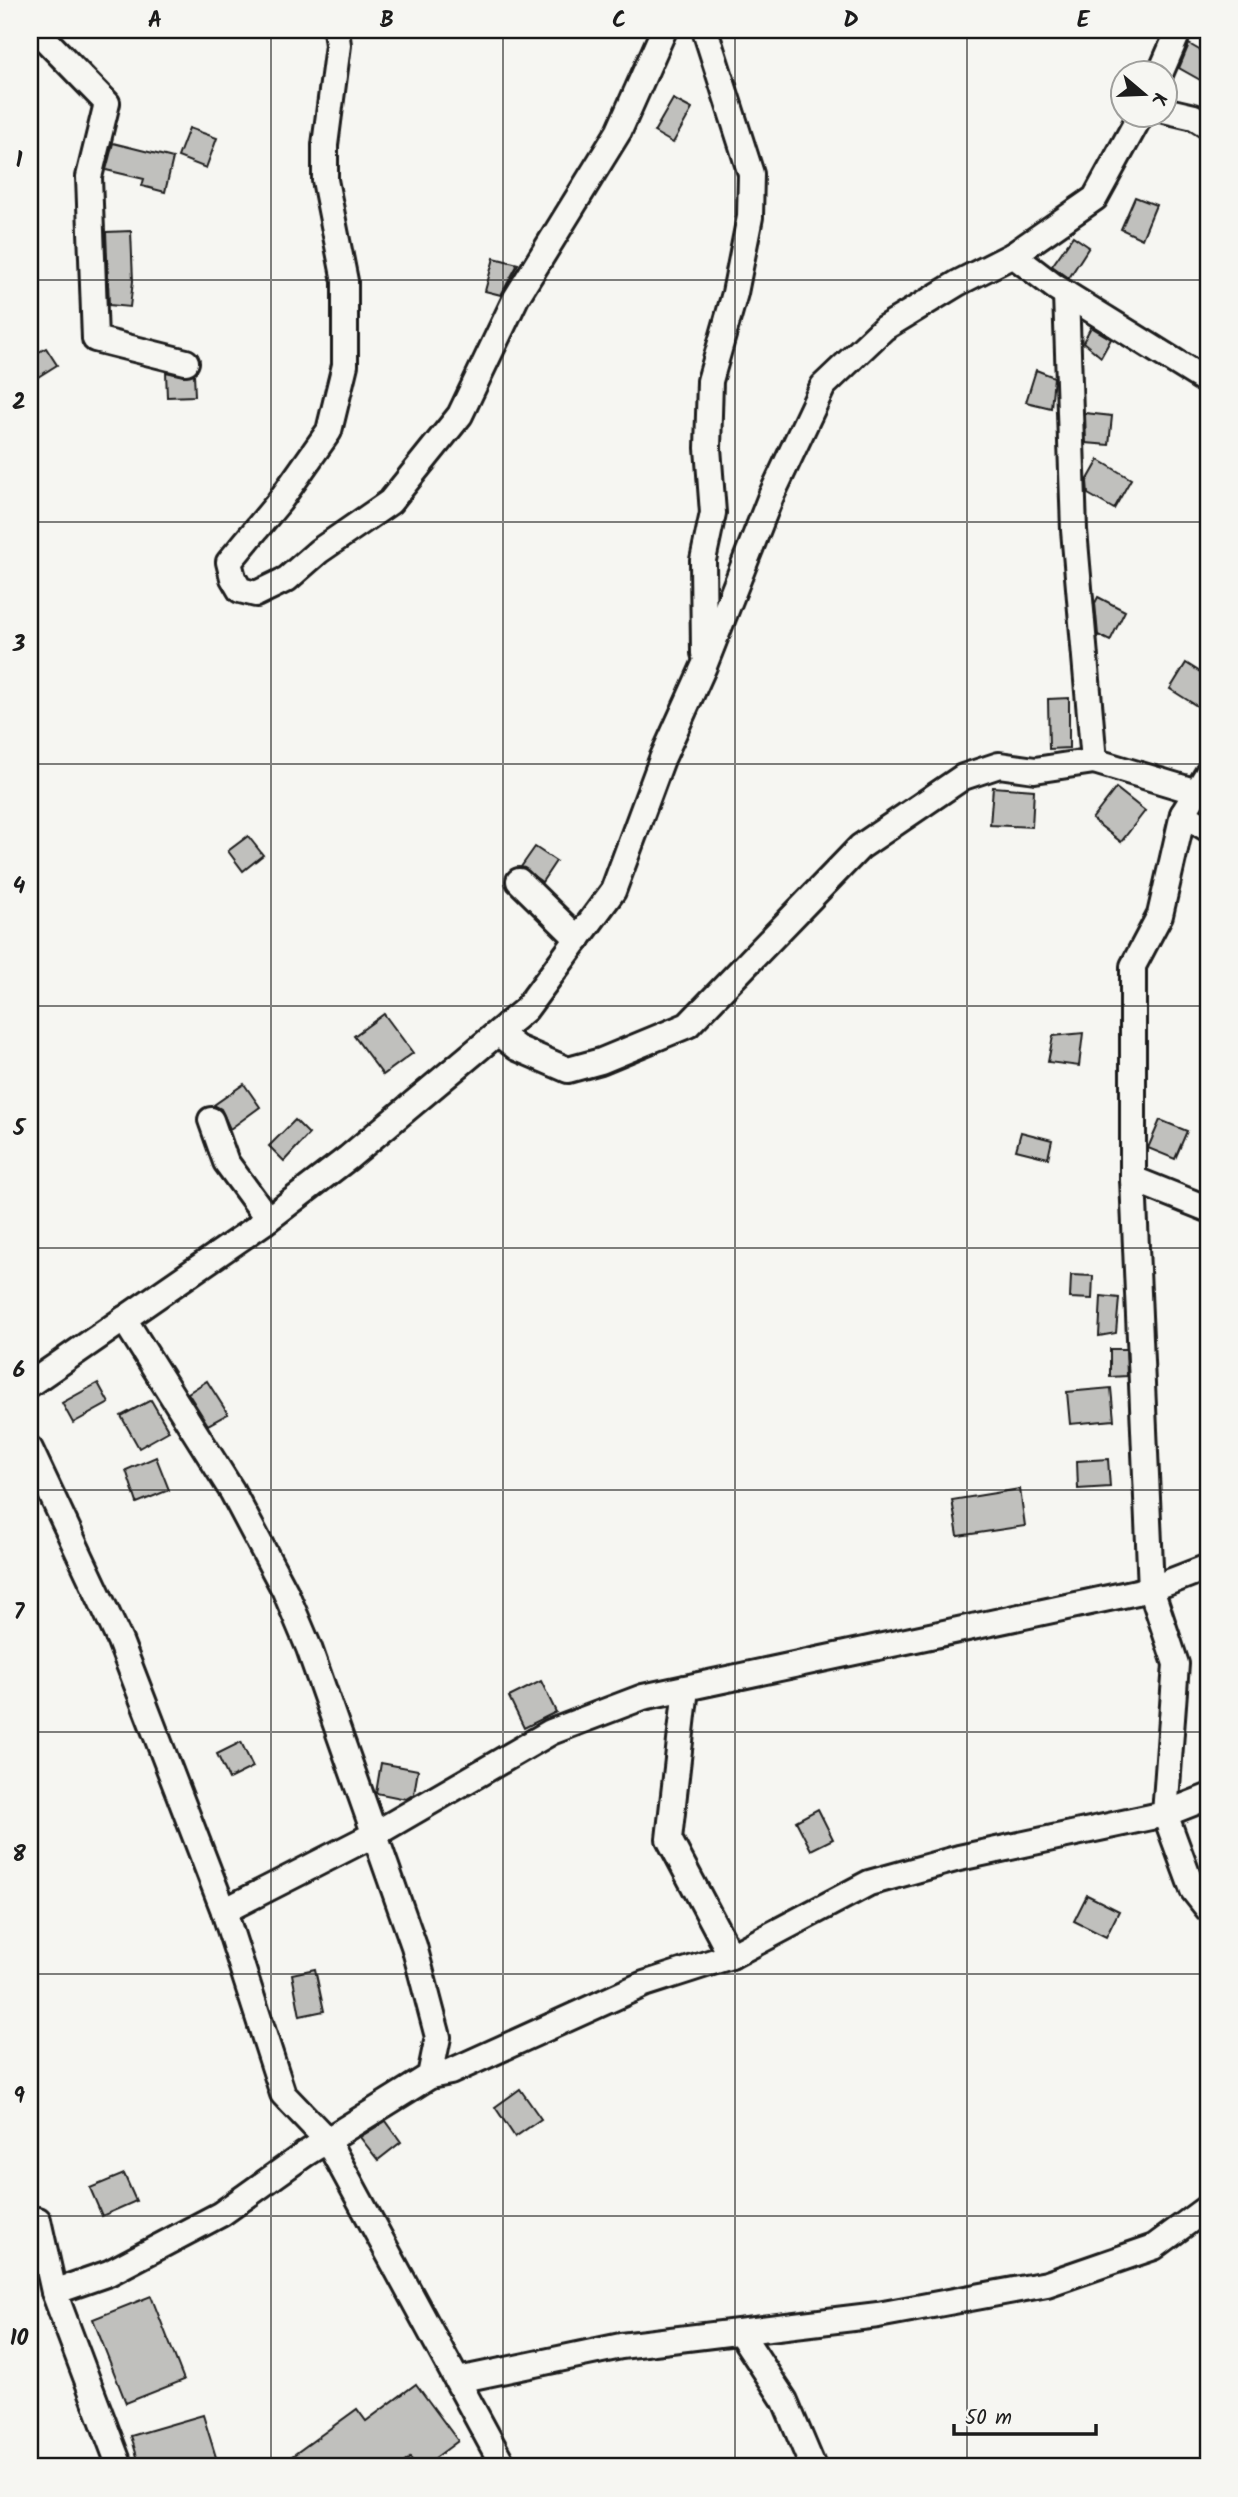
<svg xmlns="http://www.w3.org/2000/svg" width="1238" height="2497" font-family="Kalam,sans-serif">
<rect width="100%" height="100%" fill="#f6f6f2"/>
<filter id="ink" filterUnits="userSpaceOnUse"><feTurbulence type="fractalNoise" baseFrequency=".0143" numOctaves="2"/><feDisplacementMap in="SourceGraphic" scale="14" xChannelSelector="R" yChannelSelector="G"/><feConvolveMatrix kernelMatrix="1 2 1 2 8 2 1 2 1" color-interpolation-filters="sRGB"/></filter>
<g filter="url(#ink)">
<g fill="#c0c0bd" stroke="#1c1c1c" stroke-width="2">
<path d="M1189 44 1208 55V70L1202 81 1179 68Z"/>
<path d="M673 99 692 109 673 143 654 132Z"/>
<path d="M189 128 217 138 206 168 178 157Z"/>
<path d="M113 143 173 158 165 192 142 186 144 179 106 170Z"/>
<path d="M1135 197 1156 205 1142 239 1121 229Z"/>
<path d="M131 231 133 281 130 307 109 305 106 232Z"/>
<path d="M1073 236 1089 247 1069 278 1052 266Z"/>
<path d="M494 258 518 264 501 295 485 291Z"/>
<path d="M1091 327 1111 339 1101 357 1083 342Z"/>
<path d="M46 348 57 365 30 382V357Z"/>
<path d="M1036 370 1054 377 1051 408 1026 402Z"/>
<path d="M166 372 183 376 194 374 195 396 167 397Z"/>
<path d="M1085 413 1112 416 1109 445 1086 443Z"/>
<path d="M1099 460 1131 479 1114 509 1088 494 1087 481Z"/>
<path d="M1098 597 1125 611 1110 641 1098 635 1095 603Z"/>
<path d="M1186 663 1208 677V713L1170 689Z"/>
<path d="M1069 698V748L1049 749 1048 699Z"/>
<path d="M993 787 1034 790 1032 827 990 825Z"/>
<path d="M1116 788 1145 811 1121 842 1092 819Z"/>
<path d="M248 836 263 855 243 871 228 851Z"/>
<path d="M535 847 556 861 542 882 521 867Z"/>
<path d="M384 1014 413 1053 383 1075 354 1036Z"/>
<path d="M1083 1033 1079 1066 1048 1062 1053 1036Z"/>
<path d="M244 1084 260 1107 230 1129 221 1109 214 1105Z"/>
<path d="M295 1120 309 1134 284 1161 269 1146Z"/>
<path d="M1160 1120 1187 1131 1175 1159 1148 1148Z"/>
<path d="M1021 1132 1052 1140 1048 1158 1016 1150Z"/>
<path d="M1071 1275 1093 1276 1092 1299 1070 1298Z"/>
<path d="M1101 1296 1119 1298 1116 1333 1099 1336Z"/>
<path d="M1110 1349H1126L1127 1376 1110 1377Z"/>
<path d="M207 1381 228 1414 208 1425 188 1393Z"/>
<path d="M98 1383 109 1403 73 1423 62 1403Z"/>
<path d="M1111 1388 1114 1420 1070 1424 1067 1392Z"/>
<path d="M151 1400 169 1431 139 1448 121 1416Z"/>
<path d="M156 1457 169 1490 137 1503 126 1470Z"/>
<path d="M1108 1459 1110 1487 1078 1489 1077 1461Z"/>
<path d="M1020 1489 1025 1526 958 1536 952 1500Z"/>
<path d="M541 1681 556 1712 524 1728 509 1697Z"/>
<path d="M241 1742 253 1767 229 1779 217 1754Z"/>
<path d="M381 1763 418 1770 414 1794 406 1799 376 1793Z"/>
<path d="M818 1809 833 1839 811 1850 796 1821Z"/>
<path d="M1087 1895 1119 1911 1106 1937 1074 1921Z"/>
<path d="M315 1969 324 2011 300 2016 292 1974Z"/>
<path d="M520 2089 541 2119 515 2137 495 2107Z"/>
<path d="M386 2121 401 2142 378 2160 360 2137Z"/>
<path d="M124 2174 136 2201 102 2216 90 2188Z"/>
<path d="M151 2296 184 2380 126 2403 93 2319Z"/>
<path d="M416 2384 458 2441 423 2467H417L410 2458 398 2467H277L357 2409 366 2421Z"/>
<path d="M203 2415 219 2467H140L131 2436Z"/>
</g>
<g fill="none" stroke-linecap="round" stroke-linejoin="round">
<g stroke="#1c1c1c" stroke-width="30">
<g id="minor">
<path d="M36 30 107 103 89 177 95 339 186 362"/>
<path d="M336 30 338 45 325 145V180L345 281V365L329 431 279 502 229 562 233 578 240 590 256 594 287 579 319 551 390 502 460 415 516 298 619 131 664 30"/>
<path d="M1160 74 1179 30"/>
<path d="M1164 110 1194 117 1208 126"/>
<path d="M1013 255 1055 287 1208 382"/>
<path d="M1066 294 1074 530 1094 761 1197 792"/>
<path d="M704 653 703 560 713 513 708 448 710 381 735 293 750 217 751 174 705 30"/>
<path d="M1208 773 1183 814 1160 915 1133 966V1179L1151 1589 1176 1664 1165 1814 1193 1890 1208 1909"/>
<path d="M1183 814 1208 829"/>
<path d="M519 881 578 939"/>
<path d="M498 1033 517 1048 568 1070 601 1061 688 1025 860 847 963 777 999 765 1035 770 1094 761"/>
<path d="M211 1120 226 1162 268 1219"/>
<path d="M1133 1179 1208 1209"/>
<path d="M30 1384 263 1223 348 1158 526 1009 613 891 662 759 704 666 771 496 823 386 884 328 958 283 1013 255 1095 198 1140 116"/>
<path d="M30 1449 120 1641 224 1911 283 2094 327 2140 504 2467"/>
<path d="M686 1688 669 1839 731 1956"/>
<path d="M224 1911 375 1834 551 1732 643 1697 1151 1589 1208 1567"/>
<path d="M430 2076 450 2072 644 1984 731 1956 869 1883 959 1858 1165 1814 1208 1797"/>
<path d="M30 2223 38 2220 54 2292 120 2467"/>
<path d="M54 2292 109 2273 221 2214 305 2154 430 2076 438 2037 414 1946 309 1648 285 1591 232 1491 124 1319"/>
<path d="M740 2332 785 2401 813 2467"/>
<path d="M458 2380 621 2346 878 2315 1047 2284 1154 2247 1208 2207"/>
</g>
</g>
<use href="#minor" stroke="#f6f6f2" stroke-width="24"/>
</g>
</g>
<path fill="none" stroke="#1c1c1c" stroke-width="2" stroke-opacity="0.55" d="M271 30V2467M503 30V2467M735 30V2467M967 30V2467M30 280H1208M30 522H1208M30 764H1208M30 1006H1208M30 1248H1208M30 1490H1208M30 1732H1208M30 1974H1208M30 2216H1208"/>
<rect width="1238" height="2497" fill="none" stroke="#f6f6f2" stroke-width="77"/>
<g transform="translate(1144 94) rotate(109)"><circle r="33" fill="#f6f6f2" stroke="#9f9f9c" stroke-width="2"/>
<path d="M0-5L12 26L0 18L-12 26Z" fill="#1c1c1c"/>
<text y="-10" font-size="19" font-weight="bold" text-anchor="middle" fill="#1c1c1c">K</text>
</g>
<path d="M954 2424v10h142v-10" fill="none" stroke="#1c1c1c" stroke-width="3.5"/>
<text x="965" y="2424" font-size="21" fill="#1c1c1c" stroke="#f6f6f2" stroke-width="5" paint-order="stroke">50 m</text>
<rect x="38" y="38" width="1162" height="2420" fill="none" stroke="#1c1c1c" stroke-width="2.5"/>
<g font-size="23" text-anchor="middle" font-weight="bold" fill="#1c1c1c">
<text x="155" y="27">A</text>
<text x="387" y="27">B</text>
<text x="619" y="27">C</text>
<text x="851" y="27">D</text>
<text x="1083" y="27">E</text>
<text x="19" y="167">1</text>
<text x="19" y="409">2</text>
<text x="19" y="651">3</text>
<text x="19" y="893">4</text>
<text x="19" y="1135">5</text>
<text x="19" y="1377">6</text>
<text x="19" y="1619">7</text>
<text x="19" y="1861">8</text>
<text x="19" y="2103">9</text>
<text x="19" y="2345">10</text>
</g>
</svg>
